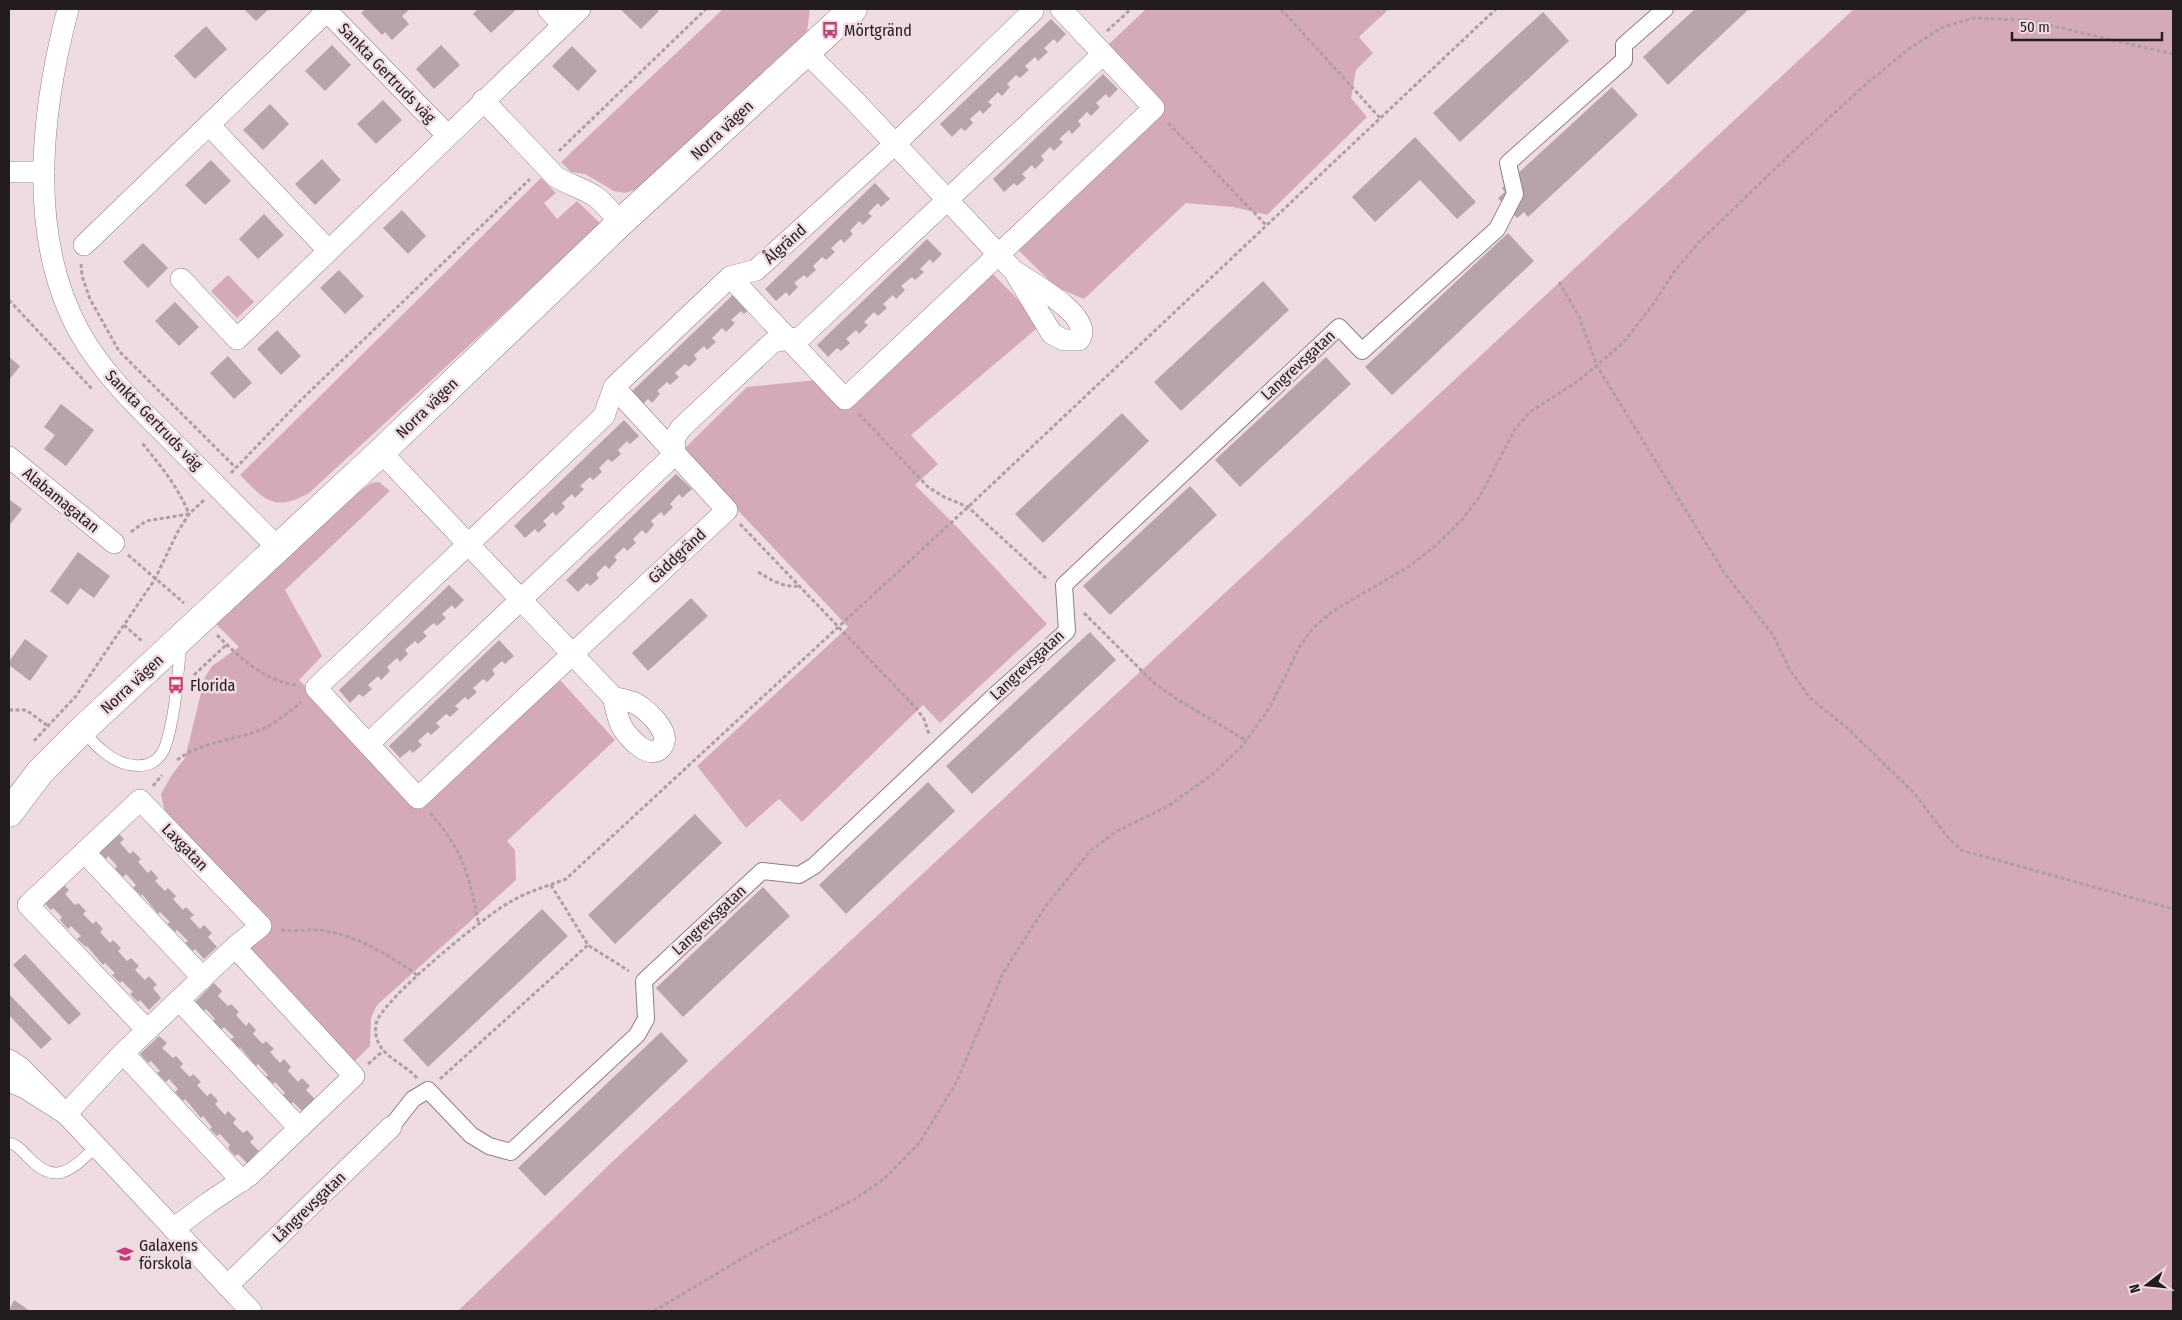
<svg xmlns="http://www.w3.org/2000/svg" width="2182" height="1320" font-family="'Fira Sans Condensed',sans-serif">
<rect width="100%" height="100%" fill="#eedce1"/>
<g fill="#d4aab8">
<path d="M723 9H810L807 32 638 189 625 193 614 191 585 174 571 172 561 162Z"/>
<path d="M1146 9H1389L1359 37 1373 53 1356 70 1351 98 1367 117 1267 215 1233 207 1186 203 1084 299 1056 287 1016 248 1163 107 1108 45Z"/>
<path d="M1854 9H2173V1311H458L611 1163Z"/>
<path d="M541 178 556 193 544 203 557 219 577 201 601 224 309 493C274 513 264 499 240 475Z"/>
<path d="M987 268 1042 324 911 435 938 464 915 485 959 529 1047 624 940 723 923 705 802 822 779 799 746 828 697 766 848 627 682 451 747 387 817 380 841 406Z"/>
<path d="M228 275 254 302 237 318 211 291Z"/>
<path d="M379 482 390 491 285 590 322 656 299 680 422 809 560 680 615 740 507 841 515 850 516 880 377 1005 371 1018 370 1046 353 1063 249 946 272 924 166 818 161 794 173 773 185 758 205 677 212 666 239 647 215 623 359 492 371 483Z"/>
</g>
<g fill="#b6a4aa">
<path d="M244 9H269L256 21Z"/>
<path d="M366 9H410L402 16 409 24 392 40 385 32 382 35 361 13Z"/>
<path d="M478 9H517L491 33 473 14Z"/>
<path d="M620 9H657L659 11 641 29Z"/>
<path d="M1695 9H1749L1668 85 1643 57Z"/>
<path d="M1543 12 1569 41 1460 142 1433 113Z"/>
<path d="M1051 19 1066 34 1057 43 1054 39 1044 48 1048 52 1038 61 1035 57 1025 66 1029 70 1020 78 1016 75 1007 84 1010 87 1002 96 998 92 988 102 992 105 983 114 980 110 970 119 973 123 965 131 961 128 952 137 940 124Z"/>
<path d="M206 26 227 49 195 79 174 56Z"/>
<path d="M332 45 351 65 325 91 305 71Z"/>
<path d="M441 45 460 65 434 89 416 69Z"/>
<path d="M572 46 597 71 578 91 552 66Z"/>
<path d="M1103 74 1118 89 1109 98 1106 94 1096 103 1100 107 1091 116 1087 112 1078 121 1081 125 1072 134 1069 130 1059 139 1063 142 1054 151 1050 147 1041 156 1044 160 1035 169 1032 165 1022 174 1026 178 1017 186 1014 183 1004 192 993 179Z"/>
<path d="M1612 87 1638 115 1528 217 1524 212 1517 218 1498 198 1505 192 1502 188Z"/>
<path d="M383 100 402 120 376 144 357 124Z"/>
<path d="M270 104 289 124 263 150 243 130Z"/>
<path d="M1415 137 1476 202 1457 219 1420 180 1375 222 1352 197Z"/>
<path d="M322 159 341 180 315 205 295 184Z"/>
<path d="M211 160 231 181 205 205 185 185Z"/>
<path d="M875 183 890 199 881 207 878 203 868 213 872 216 863 225 859 221 850 231 853 234 844 243 841 239 831 248 835 252 826 260 822 257 813 266 816 270 807 278 804 275 794 283 798 287 789 296 786 292 776 301 765 289Z"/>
<path d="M402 210 426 236 408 254 383 228Z"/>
<path d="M264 214 284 235 258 259 239 239Z"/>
<path d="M1508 233 1534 261 1392 395 1365 367Z"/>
<path d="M927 239 942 254 933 263 930 259 920 269 924 272 915 280 912 277 901 286 905 290 896 299 893 295 883 304 887 308 878 316 874 312 864 322 868 325 859 334 856 330 846 339 850 343 841 351 837 348 828 357 817 345Z"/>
<path d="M143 243 168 268 148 288 123 262Z"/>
<path d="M339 270 364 296 345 314 320 288Z"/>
<path d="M1263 281 1289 310 1181 411 1154 382Z"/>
<path d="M738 290 753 306 744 314 741 311 731 320 735 323 726 332 722 328 712 338 716 342 707 350 704 346 694 355 697 359 689 367 685 364 675 373 679 377 670 385 667 382 657 391 660 394 652 403 648 399 639 408 627 396Z"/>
<path d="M175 302 199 327 179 346 155 321Z"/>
<path d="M277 330 301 356 281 375 257 349Z"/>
<path d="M228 356 252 383 234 399 210 373Z"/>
<path d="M9 357 20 366 9 380Z"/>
<path d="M1326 357 1351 384 1240 487 1215 460Z"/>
<path d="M61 404 94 430 66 466 44 449 55 435 44 427Z"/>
<path d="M1122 413 1149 441 1043 543 1015 514Z"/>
<path d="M624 420 639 436 630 444 627 441 618 450 621 454 612 462 608 459 599 468 602 472 593 480 590 477 580 486 584 489 575 498 572 494 562 503 565 507 556 516 553 512 543 521 547 525 538 533 535 529 525 538 514 526Z"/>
<path d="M676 474 692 489 682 498 679 494 670 504 673 507 664 516 661 512 651 521 654 525 646 534 642 530 633 539 636 543 627 551 624 547 614 557 617 560 609 569 605 565 596 574 599 578 590 586 587 583 578 592 566 580Z"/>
<path d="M1190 486 1217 515 1110 615 1083 586Z"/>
<path d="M9 499 22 509 9 526Z"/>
<path d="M78 552 110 576 94 598 80 588 68 605 50 591Z"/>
<path d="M449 585 464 600 455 609 452 605 442 614 446 618 437 626 434 623 423 632 427 636 418 644 415 641 405 650 408 654 400 662 397 658 387 667 390 671 381 680 378 676 368 685 372 689 363 697 359 694 350 703 339 690Z"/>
<path d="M691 598 708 616 648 671 632 653Z"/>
<path d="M1090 632 1116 660 972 794 946 766Z"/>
<path d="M25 639 48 656 30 681 9 665V662Z"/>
<path d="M499 640 514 656 505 664 502 661 492 670 495 674 487 682 483 679 473 688 477 692 468 700 465 697 455 706 459 709 450 717 446 714 436 723 440 727 431 735 428 732 418 741 422 745 413 753 410 750 400 758 389 746Z"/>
<path d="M928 782 955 811 846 914 819 885Z"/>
<path d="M695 814 722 843 615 944 588 915Z"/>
<path d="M116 831 124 839 120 843 130 854 133 851 141 859 138 862 148 873 151 870 158 878 155 881 165 891 168 888 176 896 173 899 183 910 186 907 194 915 190 918 200 929 204 925 212 933 208 937 217 947 204 959 195 949 193 951 185 943 188 941 177 930 175 932 167 924 170 922 160 912 158 914 142 894 141 896 133 888 136 885 126 874 123 877 115 869 117 866 108 856 106 859 97 850Z"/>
<path d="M61 882 69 890 65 894 75 905 78 903 86 911 83 914 93 924 96 921 103 929 100 932 110 943 113 940 121 948 118 951 127 961 131 958 139 966 135 970 145 980 149 976 157 985 153 988 161 998 149 1010 140 1000 138 1002 130 994 133 992 122 981 120 983 112 975 115 973 105 963 103 965 87 946 86 947 77 939 81 936 71 926 68 929 60 920 62 917 53 908 51 910 42 901Z"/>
<path d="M763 887 790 916 683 1017 656 988Z"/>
<path d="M542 909 568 936 428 1067 403 1040Z"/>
<path d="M25 954 81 1014 69 1025 13 965Z"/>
<path d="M214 983 222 991 218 996 228 1006 231 1004 239 1012 236 1015 246 1026 249 1022 256 1030 253 1034 263 1044 266 1041 274 1049 270 1052 280 1063 284 1059 291 1067 288 1071 298 1082 302 1078 310 1086 306 1090 315 1099 302 1111 293 1102 291 1104 283 1095 285 1093 275 1082 273 1084 266 1077 268 1075 258 1064 256 1066 240 1047 238 1049 230 1040 234 1037 224 1027 221 1030 213 1021 215 1019 206 1009 204 1011 195 1002Z"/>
<path d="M9 994 52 1039 41 1049 9 1015Z"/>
<path d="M661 1032 688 1061 545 1196 518 1168Z"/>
<path d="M159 1036 167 1043 162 1048 173 1058 176 1056 183 1064 180 1067 190 1077 193 1074 201 1082 197 1085 207 1096 211 1093 218 1101 215 1104 225 1115 228 1111 236 1119 233 1123 243 1133 247 1130 254 1138 250 1142 259 1151 247 1163 238 1154 235 1156 228 1148 230 1145 220 1134 217 1136 210 1129 212 1127 203 1116 201 1118 185 1099 183 1101 175 1092 178 1089 169 1079 166 1082 157 1073 160 1071 151 1061 148 1063 140 1054Z"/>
<path d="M14 1300 30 1311H9Z"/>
</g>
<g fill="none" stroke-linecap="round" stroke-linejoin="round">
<g stroke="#907f84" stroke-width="12">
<g id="service">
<path d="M82 730C89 737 96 746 104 752 122 767 154 775 165 747 176 715 177 678 181 644"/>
<path d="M9 1143C18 1145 21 1150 28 1157 56 1187 71 1170 96 1147"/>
</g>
</g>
<g stroke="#907f84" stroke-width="18">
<path id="pedestrian" d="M391 1127 413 1099 428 1090 471 1135 489 1146 511 1152 637 1035 646 1019 644 981 762 871 799 875 814 866 992 698 1067 631 1064 585 1339 327 1362 351 1497 229 1515 194 1508 163 1624 60V45L1665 9"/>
</g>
<g stroke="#907f84" stroke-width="22">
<g id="minor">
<path d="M68 9C41 112 26 236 80 333 103 374 138 407 171 440 206 475 241 511 277 547"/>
<path d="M325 9 447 135"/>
<path d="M548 9 563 25"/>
<path d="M806 52 854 100 1014 271 1052 334 1064 340H1079C1096 317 1030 282 1014 271"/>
<path d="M483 100 556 177C569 185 583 188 596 197 605 203 613 215 620 223"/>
<path d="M209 125 328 250"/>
<path d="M9 172H44"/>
<path d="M84 245 329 9"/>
<path d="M730 277 845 399 1154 108 1061 9"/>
<path d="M181 279 237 339 580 9"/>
<path d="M614 387 727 510 418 798 316 688 604 416 614 387 730 277 756 270 895 144 1033 11V9"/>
<path d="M381 452 613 697C616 707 617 718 622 727 628 738 652 764 663 745 671 731 644 706 632 702 626 700 620 699 613 697"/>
<path d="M9 457 114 543"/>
<path d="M368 744 675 454 674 439 681 428 773 342 801 337 1103 54"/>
<path d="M84 852 203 978"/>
<path d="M179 1000 299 1128"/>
<path d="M147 1030 28 905 140 800 261 926 235 947 354 1076 250 1175 208 1203 173 1229"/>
<path d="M123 1053 242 1181"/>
<path d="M9 1060 21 1068 66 1114 251 1311"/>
<path d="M9 1081 25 1088 66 1114 123 1053 235 947"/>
<path d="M227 1286 391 1127"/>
</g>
</g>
<g stroke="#907f84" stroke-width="29">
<path id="tertiary" d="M9 813 40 772 82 730 381 452 620 223 853 9"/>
</g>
<g stroke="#ad9fa3" stroke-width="3" stroke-dasharray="4 2.5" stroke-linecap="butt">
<path d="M1281 9 1380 118"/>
<path d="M1107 31 1131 9"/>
<path d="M1168 123 1266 225"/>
<path d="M559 151 706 9"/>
<path d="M81 264 82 276 90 299 119 351 236 468"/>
<path d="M1559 282 1579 316 1597 366 1725 574 1773 635 1790 670 1810 698 1846 727 1915 794 1946 835 1961 850 2173 909"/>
<path d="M9 300 92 389"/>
<path d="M859 414 928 487 944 497 968 507 1048 580"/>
<path d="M231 473 300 401 530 179"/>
<path d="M740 524 916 708 924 719 929 734"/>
<path d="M131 532 146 521 189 514C178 487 161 466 142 443"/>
<path d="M128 555 184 603"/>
<path d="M758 572C771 580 784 588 799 586"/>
<path d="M1084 613 1154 683 1175 698 1247 741"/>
<path d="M124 625 143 642"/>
<path d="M217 635C240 658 264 681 297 685"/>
<path d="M194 675 226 645"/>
<path d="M9 710H26L48 726"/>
<path d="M34 741 76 696 155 579 177 533 189 514 204 500"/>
<path d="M177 760C199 743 229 741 255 732 272 726 287 714 301 702"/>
<path d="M153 786 162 775"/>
<path d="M430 813C465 853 468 874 479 925"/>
<path d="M551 885 588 945 629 971"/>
<path d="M281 930C294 932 307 929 319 930 356 935 388 954 417 975"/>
<path d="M368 1064 383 1051"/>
<path d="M417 1078C401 1060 372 1055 376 1024 379 1002 487 914 510 902 527 892 547 886 566 879L968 507 1496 9"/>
<path d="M440 1079 588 945"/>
<path d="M654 1311 753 1252 855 1199 884 1179 920 1142 956 1083 1003 973 1045 907 1090 851 1117 831 1168 806 1213 774 1243 745 1270 707 1300 646 1313 628 1333 611 1408 567 1433 548 1461 521 1480 496 1515 429 1530 412 1578 381 1623 343 1652 306 1674 272 1698 243 1802 143 1866 84 1910 48 1943 27 1974 18 2027 20 2173 54"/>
</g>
<use href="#service" stroke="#fff" stroke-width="11"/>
<use href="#pedestrian" stroke="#fff" stroke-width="16"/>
<use href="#minor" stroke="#fff" stroke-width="21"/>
<use href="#tertiary" stroke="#fff" stroke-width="28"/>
</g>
<defs>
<g id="bus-bare" transform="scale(1.35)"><path d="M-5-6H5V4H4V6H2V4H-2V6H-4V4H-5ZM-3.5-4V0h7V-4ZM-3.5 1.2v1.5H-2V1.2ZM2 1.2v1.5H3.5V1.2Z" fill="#c53d79" stroke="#eedce1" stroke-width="2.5" paint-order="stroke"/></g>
<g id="school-bare" transform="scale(1.35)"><path d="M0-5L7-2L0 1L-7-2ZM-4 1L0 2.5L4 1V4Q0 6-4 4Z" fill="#c53d79" stroke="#eedce1" stroke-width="2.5" paint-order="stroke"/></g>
</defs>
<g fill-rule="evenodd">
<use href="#bus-bare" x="830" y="30"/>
<use href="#bus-bare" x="176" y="685"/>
<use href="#school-bare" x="125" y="1254"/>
</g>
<g text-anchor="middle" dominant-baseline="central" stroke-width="5" stroke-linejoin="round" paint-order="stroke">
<g font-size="16" fill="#221c1e" stroke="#eedce1" text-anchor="start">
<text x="844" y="30">Mörtgränd</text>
<text x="190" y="685">Florida</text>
<text x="139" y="1245">Galaxens<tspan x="139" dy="18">förskola</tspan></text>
</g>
<g font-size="16" fill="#221c1e" stroke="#eedce1">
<text transform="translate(387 73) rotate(46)">Sankta Gertruds väg</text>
<text transform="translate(722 130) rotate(-43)">Norra vägen</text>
<text transform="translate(785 244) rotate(-42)">Ålgränd</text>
<text transform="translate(1298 365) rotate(-43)">Langrevsgatan</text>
<text transform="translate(427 408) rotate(-44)">Norra vägen</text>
<text transform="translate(154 420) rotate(46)">Sankta Gertruds väg</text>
<text transform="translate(61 500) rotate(39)">Alabamagatan</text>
<text transform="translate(677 556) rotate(-43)">Gäddgränd</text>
<text transform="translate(1027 665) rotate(-43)">Langrevsgatan</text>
<text transform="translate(132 684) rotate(-43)">Norra vägen</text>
<text transform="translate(185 847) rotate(46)">Laxgatan</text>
<text transform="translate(709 920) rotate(-43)">Langrevsgatan</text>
<text transform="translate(309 1207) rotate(-44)">Långrevsgatan</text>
</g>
</g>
<rect width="2182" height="1320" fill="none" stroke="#221c1e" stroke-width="20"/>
<g transform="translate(2147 1285) rotate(254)" stroke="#eedce1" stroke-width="4" paint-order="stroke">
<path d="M0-4L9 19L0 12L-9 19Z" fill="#221c1e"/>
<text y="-8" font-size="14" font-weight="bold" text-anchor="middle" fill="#221c1e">N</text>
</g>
<path d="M2012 32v8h150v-8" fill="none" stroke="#221c1e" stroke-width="2.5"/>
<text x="2020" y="32" font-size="15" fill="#221c1e" stroke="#eedce1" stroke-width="4" paint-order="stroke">50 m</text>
</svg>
